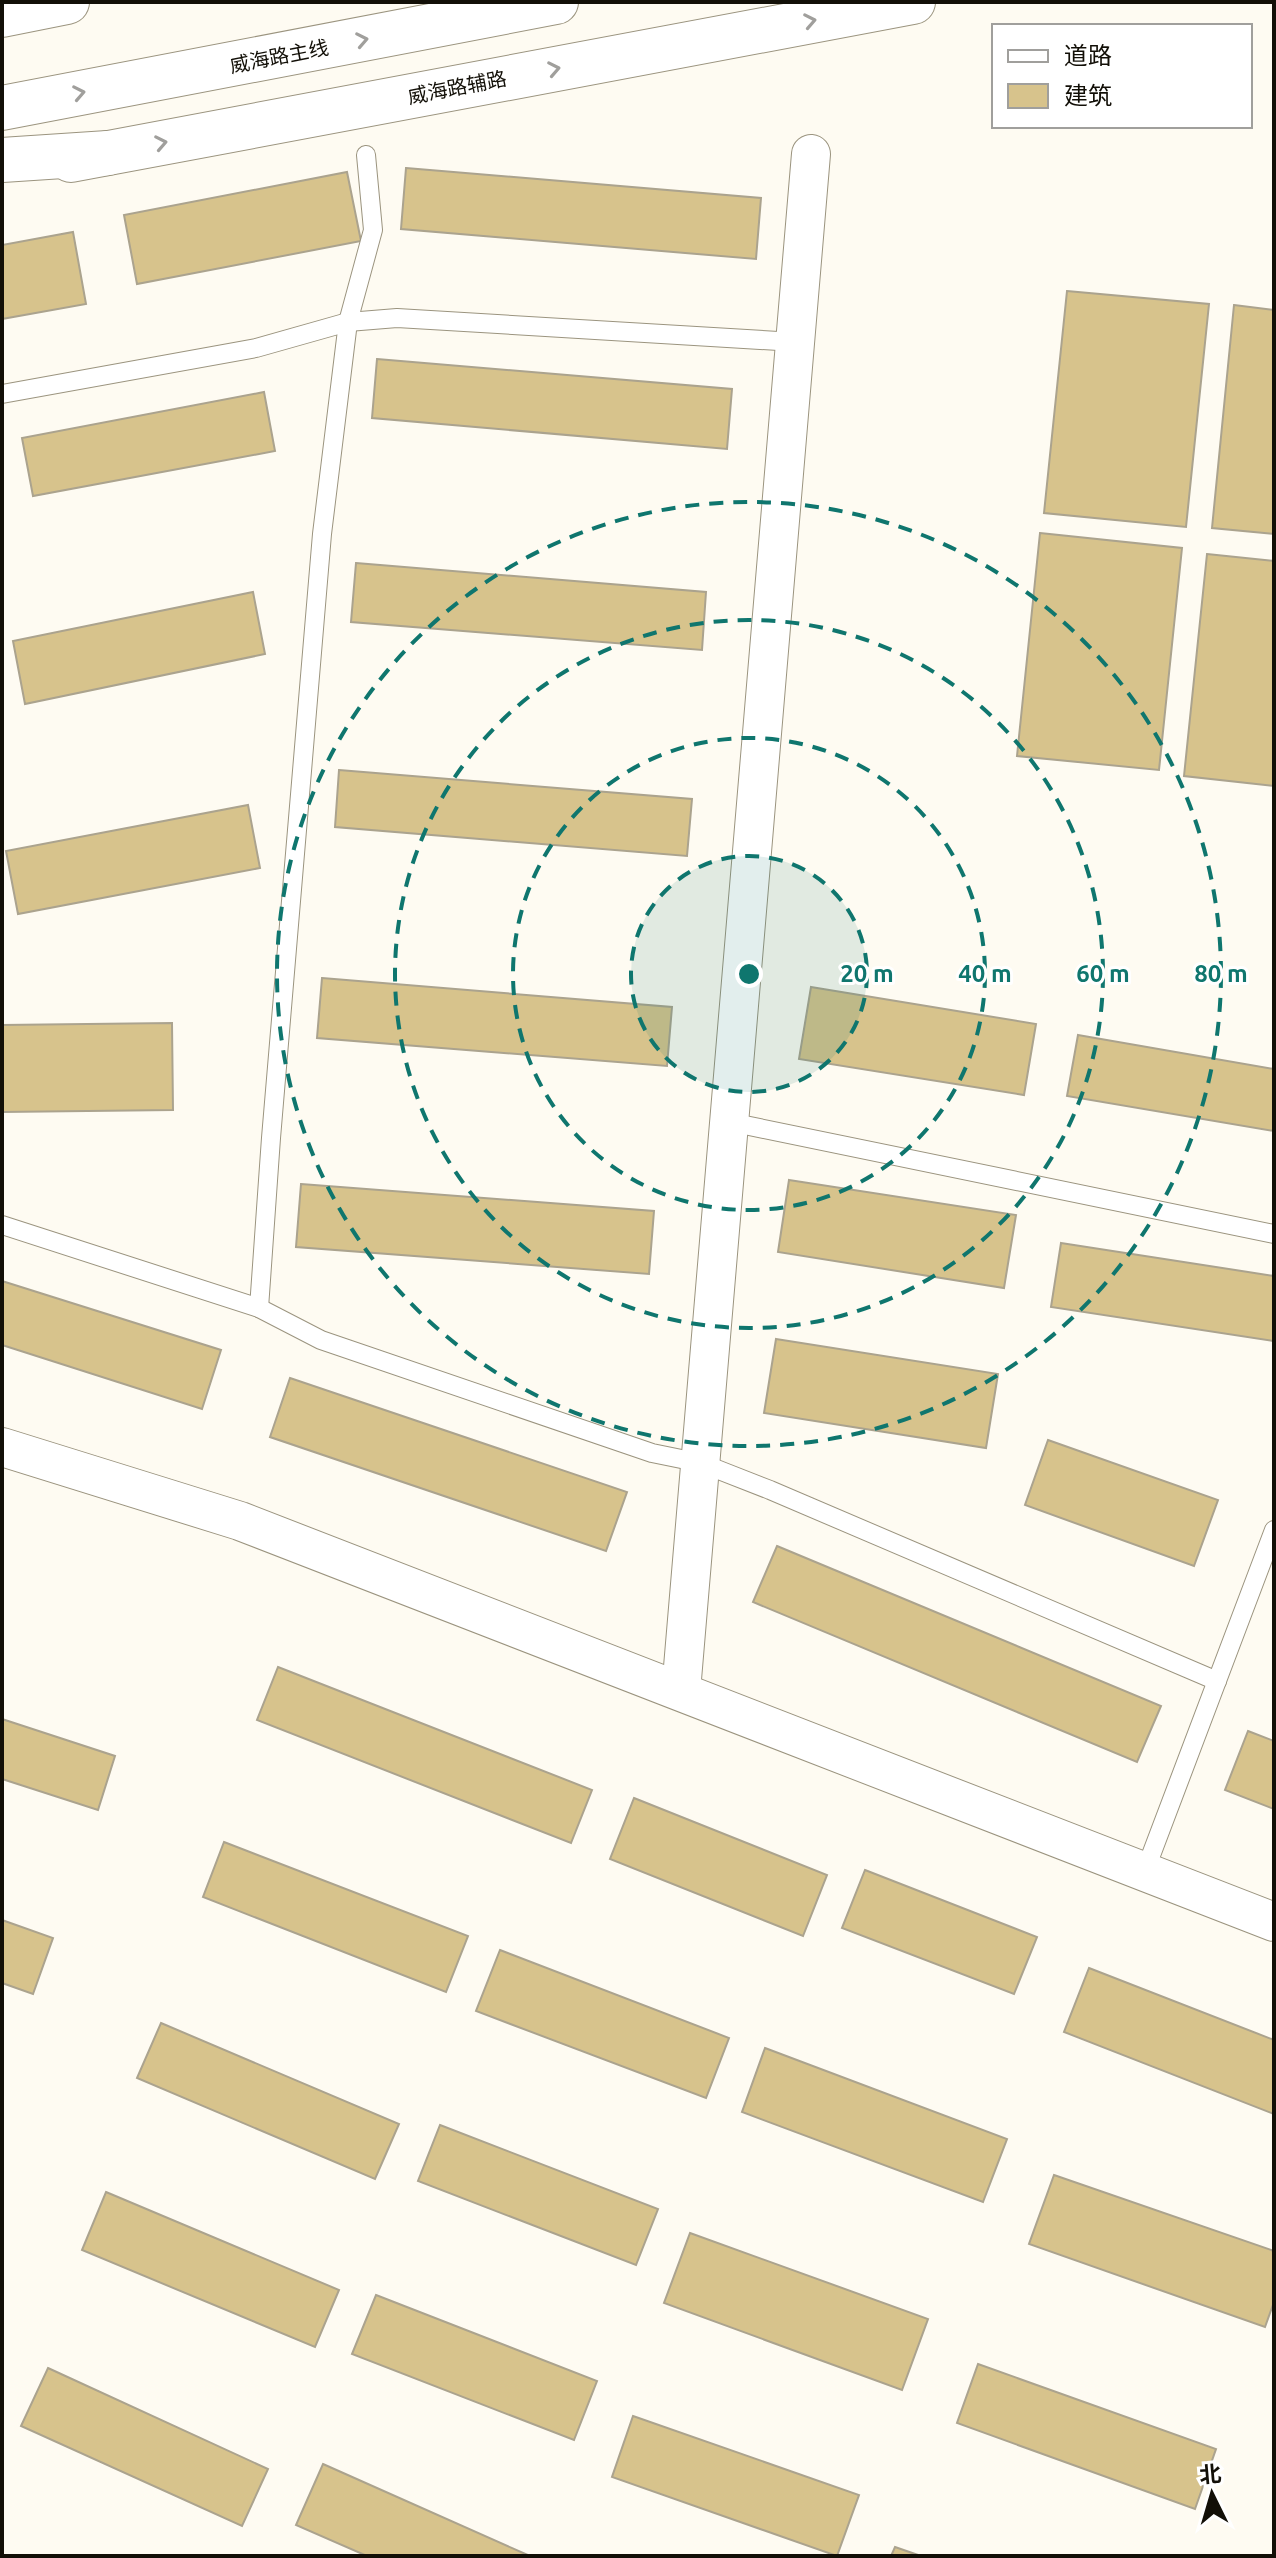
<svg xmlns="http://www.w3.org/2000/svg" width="1276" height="2558" font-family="Ubuntu,'Noto Sans SC',sans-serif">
<rect width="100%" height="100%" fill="#fefbf2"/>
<g fill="#d7c38c" stroke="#aba38e" stroke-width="2">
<path d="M406 168 761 198 756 259 401 229Z"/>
<path d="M347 172 361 241 137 284 124 215Z"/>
<path d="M73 232 86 304 2 319V245Z"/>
<path d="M1067 291 1209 304 1186 527 1044 513Z"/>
<path d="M1234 305 1274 310V534L1212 528Z"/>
<path d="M377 359 732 389 727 449 372 418Z"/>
<path d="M264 392 275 451 33 496 22 438Z"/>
<path d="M1040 533 1182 548 1159 770 1017 756Z"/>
<path d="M1207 554 1274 561V786L1184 776Z"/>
<path d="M356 563 706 592 702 650 351 622Z"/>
<path d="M253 592 265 654 25 704 13 641Z"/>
<path d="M339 770 692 799 687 856 335 827Z"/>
<path d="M248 805 260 868 18 914 6 851Z"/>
<path d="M322 978 672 1007 667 1066 317 1038Z"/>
<path d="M811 987 1036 1024 1024 1095 799 1059Z"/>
<path d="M172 1023 173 1110 2 1112V1025Z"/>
<path d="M1078 1035 1274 1069V1131L1067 1096Z"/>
<path d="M789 1180 1016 1215 1004 1288 778 1252Z"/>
<path d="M301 1184 654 1211 649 1274 296 1247Z"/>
<path d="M1061 1243 1274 1276V1341L1051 1307Z"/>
<path d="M2 1281 221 1350 202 1409 2 1345Z"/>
<path d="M776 1339 998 1374 986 1448 764 1413Z"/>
<path d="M290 1378 627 1492 606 1551 270 1437Z"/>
<path d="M1048 1440 1218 1500 1194 1566 1025 1505Z"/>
<path d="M777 1546 1161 1706 1137 1762 753 1602Z"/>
<path d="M278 1667 592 1790 571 1843 257 1720Z"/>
<path d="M2 1719 115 1756 98 1810 2 1779Z"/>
<path d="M1248 1731 1274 1741V1809L1225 1790Z"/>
<path d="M634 1798 827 1875 803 1936 610 1859Z"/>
<path d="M224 1842 468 1936 446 1992 203 1897Z"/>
<path d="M865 1870 1037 1937 1014 1994 842 1928Z"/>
<path d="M2 1920 53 1938 33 1994 2 1983Z"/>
<path d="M500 1950 729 2038 706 2098 476 2011Z"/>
<path d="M1089 1968 1274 2040V2114L1064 2032Z"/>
<path d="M161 2023 399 2124 375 2179 137 2078Z"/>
<path d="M765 2048 1007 2139 983 2202 742 2112Z"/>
<path d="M440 2125 658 2209 636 2265 418 2181Z"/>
<path d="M1054 2175 1274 2251V2302L1265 2327 1029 2244Z"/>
<path d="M106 2192 339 2290 315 2347 82 2250Z"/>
<path d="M690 2233 928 2319 902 2390 664 2303Z"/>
<path d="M376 2295 597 2381 574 2440 352 2354Z"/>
<path d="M978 2364 1216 2449 1195 2509 957 2423Z"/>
<path d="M48 2368 268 2469 242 2526 21 2426Z"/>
<path d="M633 2416 859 2495 837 2556 612 2477Z"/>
<path d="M323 2464 530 2556H367L296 2525Z"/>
<path d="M895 2547 921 2556H891Z"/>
</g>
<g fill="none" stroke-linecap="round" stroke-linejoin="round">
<g stroke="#9b947f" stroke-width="20">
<g id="lane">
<path d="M2 394 256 348 348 322 397 318 795 342"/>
<path d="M730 1122 1274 1234"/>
<path d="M2 1225 259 1308 321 1340 652 1453 701 1463 770 1490 1217 1681"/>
<path d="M259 1308 271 1138 322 534 348 322 373 230 366 155"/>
<path d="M1145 1871 1274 1530"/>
</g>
</g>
<g stroke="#9b947f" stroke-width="40">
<g id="street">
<path d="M2 1447 240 1521 1274 1922"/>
<path d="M681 1691 811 154"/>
</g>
</g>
<g stroke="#9b947f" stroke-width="46">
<path id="secondary" d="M71 160 913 2"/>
</g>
<g stroke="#9b947f" stroke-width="46">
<g id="highway">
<path d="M2 15 67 2"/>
<path d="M2 108 556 2"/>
<path d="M2 160 108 153"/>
</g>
</g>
<use href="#lane" stroke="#fff" stroke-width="18"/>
<use href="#street" stroke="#fff" stroke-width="38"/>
<use href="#secondary" stroke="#fff" stroke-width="44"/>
<use href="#highway" stroke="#fff" stroke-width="44"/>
</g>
<defs><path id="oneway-chevron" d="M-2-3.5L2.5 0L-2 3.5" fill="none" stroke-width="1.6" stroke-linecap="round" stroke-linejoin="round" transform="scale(2)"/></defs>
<g stroke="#a09f9c">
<use href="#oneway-chevron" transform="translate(810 21) rotate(-11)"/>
<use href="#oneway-chevron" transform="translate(362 40) rotate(-11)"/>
<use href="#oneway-chevron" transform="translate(554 69) rotate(-11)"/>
<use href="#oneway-chevron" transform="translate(79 93) rotate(-11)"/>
<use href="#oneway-chevron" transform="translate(161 143) rotate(-11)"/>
</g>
<circle cx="749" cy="974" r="118" fill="#0f766e" fill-opacity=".12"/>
<g fill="none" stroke="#0f766e" stroke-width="4" stroke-dasharray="14 10">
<circle cx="749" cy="974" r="118"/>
<circle cx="749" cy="974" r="236"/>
<circle cx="749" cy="974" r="354"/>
<circle cx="749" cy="974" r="472"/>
</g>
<g text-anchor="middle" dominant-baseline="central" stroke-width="6" stroke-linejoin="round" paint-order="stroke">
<g font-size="20" fill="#120f07" stroke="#fff">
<text transform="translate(279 56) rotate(-11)">威海路主线</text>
<text transform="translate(457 87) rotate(-11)">威海路辅路</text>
</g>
</g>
<circle cx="749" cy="974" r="12" fill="#0f766e" stroke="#fff" stroke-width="4"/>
<g font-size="24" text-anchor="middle" font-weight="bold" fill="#0f766e" stroke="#fff" stroke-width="6" stroke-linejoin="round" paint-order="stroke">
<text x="867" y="982">20 m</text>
<text x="985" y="982">40 m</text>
<text x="1103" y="982">60 m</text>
<text x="1221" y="982">80 m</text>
</g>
<rect width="1276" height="2558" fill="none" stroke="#120f07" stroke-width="8"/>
<rect x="992" y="24" width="260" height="104" fill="#ffffff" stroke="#a09f9c" stroke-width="2"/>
<rect x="1008" y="50" width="40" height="12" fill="#ffffff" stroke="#a09f9c" stroke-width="2"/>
<text x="1064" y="64" font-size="24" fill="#120f07">道路</text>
<rect x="1008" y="84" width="40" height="24" fill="#d7c38c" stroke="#a09f9c" stroke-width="2"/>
<text x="1064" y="104" font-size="24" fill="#120f07">建筑</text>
<g transform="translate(1212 2494) rotate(355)" stroke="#ffffff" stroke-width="6" paint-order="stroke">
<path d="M0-6L14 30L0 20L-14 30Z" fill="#120f07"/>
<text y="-12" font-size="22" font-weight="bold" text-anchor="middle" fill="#120f07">北</text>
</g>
</svg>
